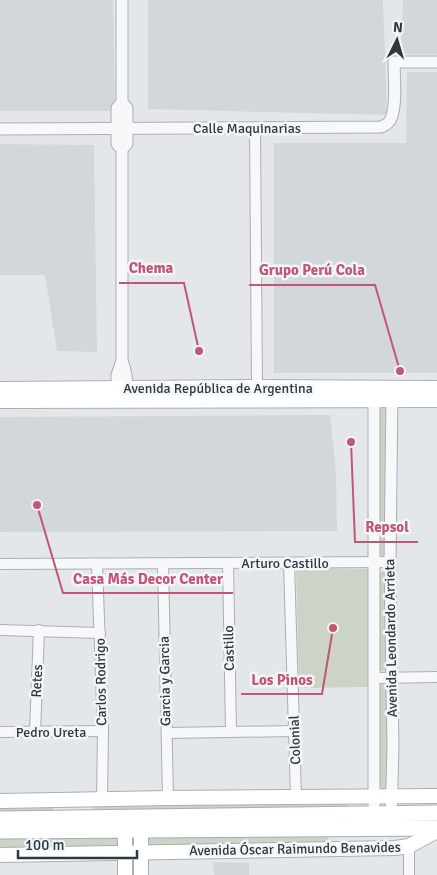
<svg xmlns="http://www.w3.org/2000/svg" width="437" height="875" font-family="Signika,sans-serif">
<rect width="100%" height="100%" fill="#e4e7ea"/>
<g fill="#d2d7dc">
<path d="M0 0H113L115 111H0Z"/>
<path d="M148 0H383L387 115 148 109Z"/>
<path d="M403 0H437V54H401Z"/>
<path d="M407 72H437V373H274V143H406Z"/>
<path d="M0 144 94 145 97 352 57 351 45 275H0Z"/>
<path d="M330 415 336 473 337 531 0 532V417Z"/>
<path d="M213 862 249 863V875H214Z"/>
</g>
<g fill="#cbd4c6">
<path d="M387 404 388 557 379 558 378 406Z"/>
<path d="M296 568 368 569 369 687 299 688Z"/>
<path d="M381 572H385L389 671H380L379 669V574Z"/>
<path d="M382 684 389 685 387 789H382L379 786V685Z"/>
<path d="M345 800 346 806 93 812V804Z"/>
<path d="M52 804 54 813 0 814V805Z"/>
<path d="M147 835H327L329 839 324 844 148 848Z"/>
<path d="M120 836 119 846 0 848V837Z"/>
</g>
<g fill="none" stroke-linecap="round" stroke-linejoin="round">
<g stroke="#a9afb4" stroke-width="12">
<g id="minor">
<path d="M255 128 257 387"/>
<path d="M228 563 231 732"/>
<path d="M289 563 296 797"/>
<path d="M0 564 390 562"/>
<path d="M97 564 103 731 102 800"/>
<path d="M163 564 168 798"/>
<path d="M0 630 100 633"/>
<path d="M375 678 437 677"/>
<path d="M35 731 39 630"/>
<path d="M0 732 103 731"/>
<path d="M167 733 295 731"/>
<path d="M409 846V875"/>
</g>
</g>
<g stroke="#a9afb4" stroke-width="13">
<g id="tertiary">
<path d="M0 129 381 127C381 127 388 124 388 123 398 114 394 76 394 62H437"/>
<path d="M122 149 117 144V108L122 102"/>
<path d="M122 361C127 372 127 382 126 395"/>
<path d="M374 393V822"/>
<path d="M117 396V375L122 361V149L127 144V108L122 102V0"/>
<path d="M391 820 393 747 390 562 392 393"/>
</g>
</g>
<g stroke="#a9afb4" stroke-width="16">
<g id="secondary">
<path d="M0 389 257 387 437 388"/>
<path d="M0 401 437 400"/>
<path d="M0 801 168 798 437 796"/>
<path d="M0 855 395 848 409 846 437 831"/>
<path d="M125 875V830"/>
<path d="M141 875V830"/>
</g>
</g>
<g stroke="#a4aeb5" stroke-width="17">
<g id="primary">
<path d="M0 819 437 813"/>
<path d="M0 831 437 828"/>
</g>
</g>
<use href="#minor" stroke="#f6f8f9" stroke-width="10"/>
<use href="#tertiary" stroke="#f6f8f9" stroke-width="11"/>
<use href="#secondary" stroke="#fff" stroke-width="14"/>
<use href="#primary" stroke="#fff" stroke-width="15"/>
</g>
<g text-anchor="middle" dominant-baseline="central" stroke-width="5" stroke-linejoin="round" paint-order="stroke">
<g font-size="14" fill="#2d3841" stroke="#f3f6f8">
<text x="247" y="128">Calle Maquinarias</text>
<text x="218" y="388">Avenida República de Argentina</text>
<text x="285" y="563">Arturo Castillo</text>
<text transform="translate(391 638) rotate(-91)">Avenida Leondardo Arrieta</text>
<text transform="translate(229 648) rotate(-91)">Castillo</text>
<text transform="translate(37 681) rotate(-87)">Retes</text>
<text transform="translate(165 681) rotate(-91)">Garcia y Garcia</text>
<text transform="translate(101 682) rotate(-91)">Carlos Rodrigo</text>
<text x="51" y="732">Pedro Ureta</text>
<text transform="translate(295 740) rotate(-92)">Colonial</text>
<text transform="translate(295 849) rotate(-1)">Avenida Óscar Raimundo Benavides</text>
</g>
</g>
<path fill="none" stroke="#c35577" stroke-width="2" d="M199 351L184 283H119M400 371L375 285H249M351 442L355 542H418M37 505L63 593H233M333 628L322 694H241"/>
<g fill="#c35577" stroke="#f3f6f8" stroke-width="2">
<circle cx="199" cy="351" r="5"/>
<circle cx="400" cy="371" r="5"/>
<circle cx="351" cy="442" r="5"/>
<circle cx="37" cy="505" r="5"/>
<circle cx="333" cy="628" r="5"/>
</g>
<g font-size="15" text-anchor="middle" font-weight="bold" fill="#c35577" stroke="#f3f6f8" stroke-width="5" stroke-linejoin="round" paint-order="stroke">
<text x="151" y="273">Chema</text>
<text x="312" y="275">Grupo Perú Cola</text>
<text x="387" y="532">Repsol</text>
<text x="148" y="584">Casa Más Decor Center</text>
<text x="282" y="685">Los Pinos</text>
</g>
<g transform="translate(397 40) rotate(5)" stroke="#f3f6f8" stroke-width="4" paint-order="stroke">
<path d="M0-4L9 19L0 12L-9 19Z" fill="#2d3841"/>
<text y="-8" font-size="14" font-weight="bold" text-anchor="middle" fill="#2d3841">N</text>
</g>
<path d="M18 850v8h119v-8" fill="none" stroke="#2d3841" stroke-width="2.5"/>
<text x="25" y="850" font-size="15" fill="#2d3841" stroke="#f3f6f8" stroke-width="4" paint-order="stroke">100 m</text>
</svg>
